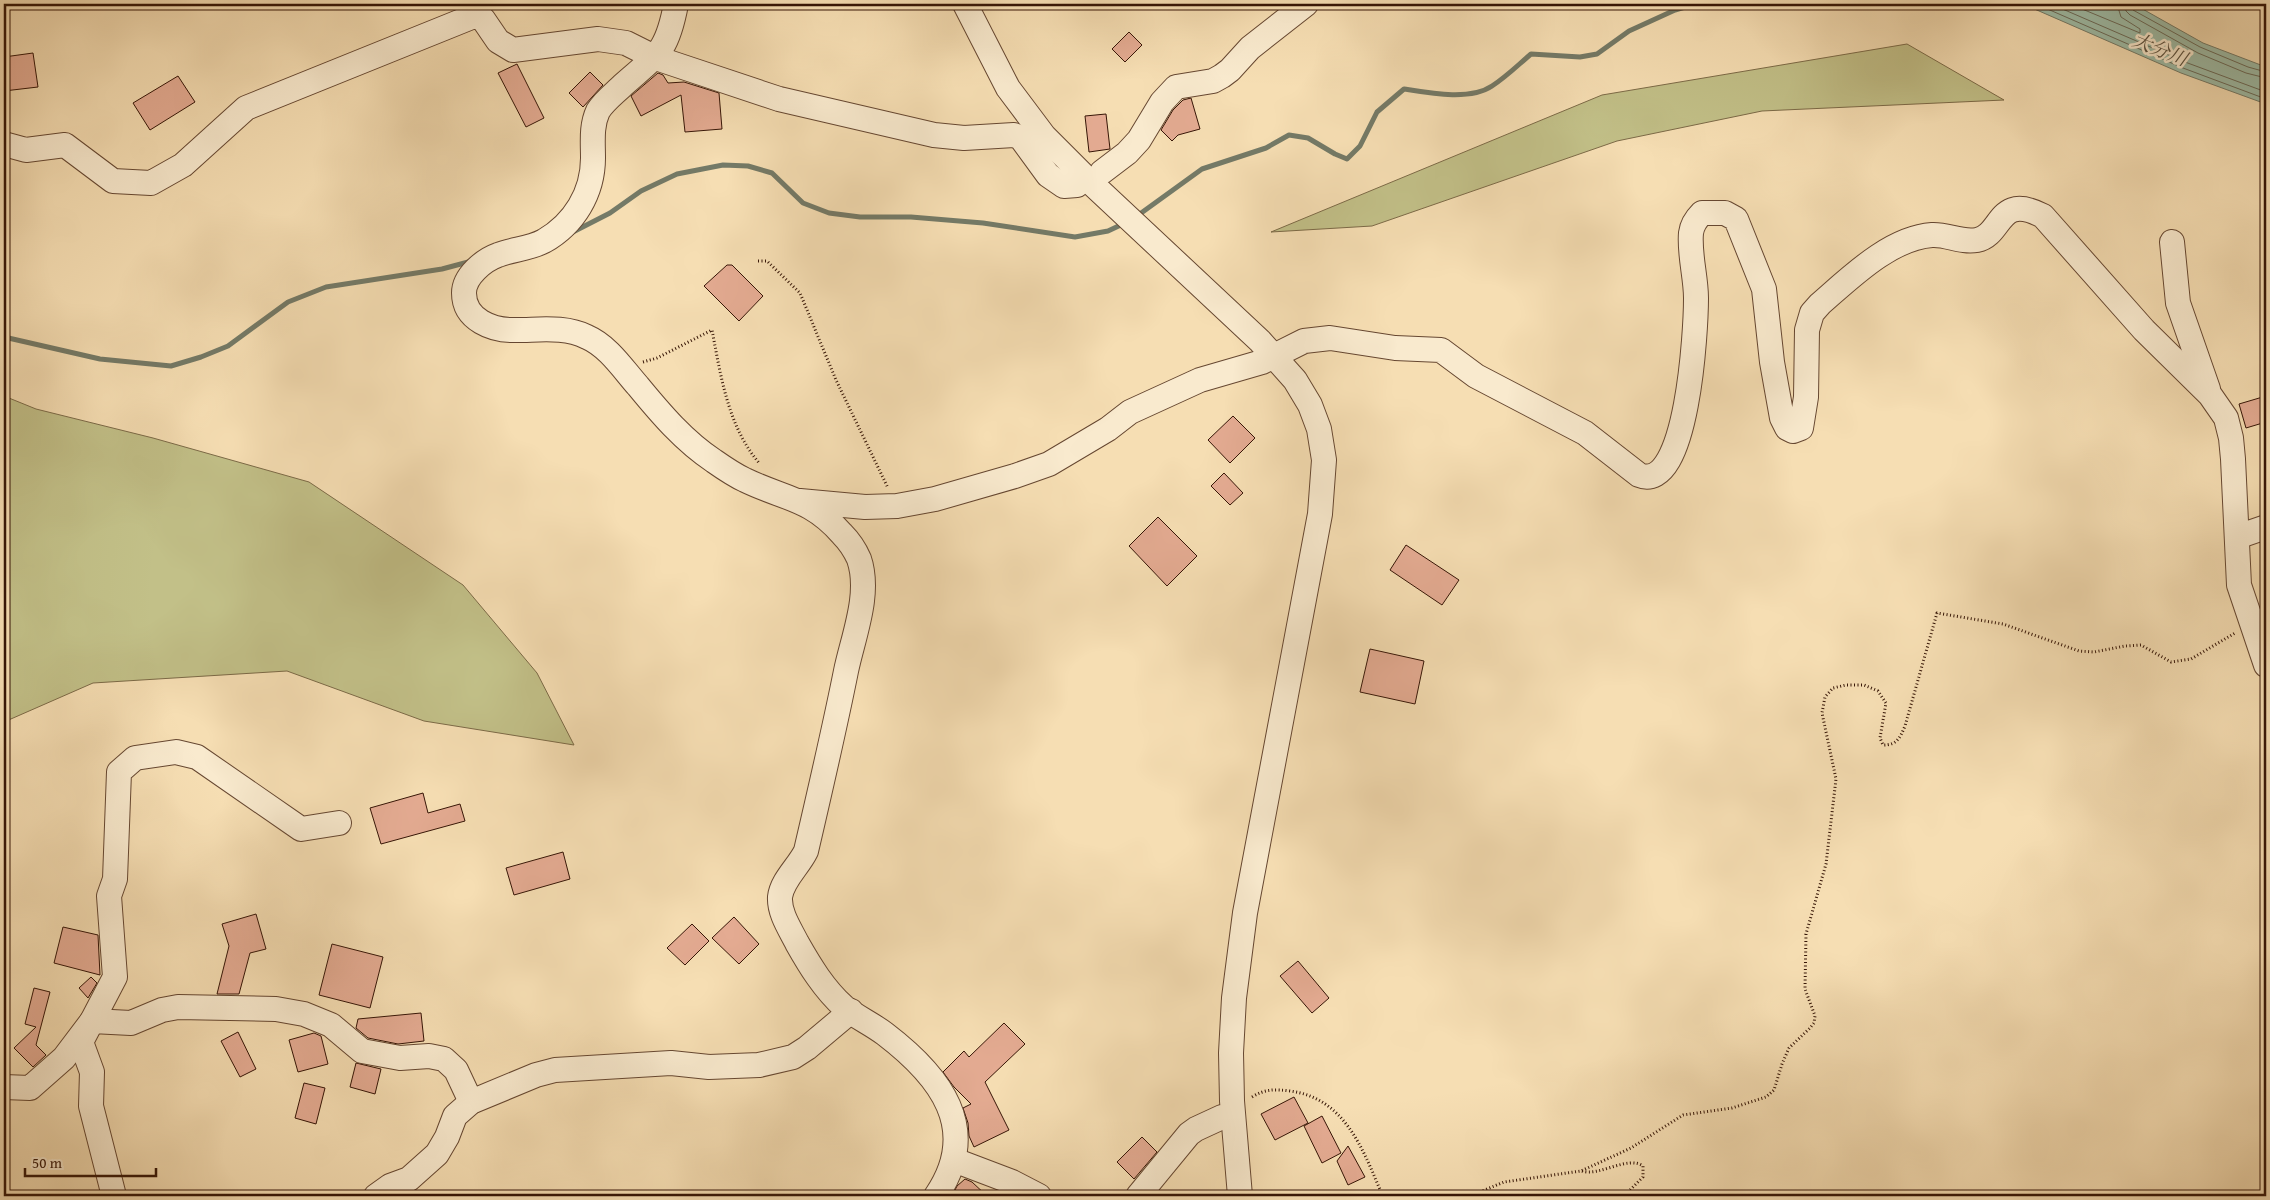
<svg xmlns="http://www.w3.org/2000/svg" width="2270" height="1200" font-family="'Gentium Book Plus','Noto Serif JP',serif">
<rect width="100%" height="100%" fill="#f6deb3"/>
<filter id="stains"><feTurbulence type="fractalNoise" baseFrequency=".004" numOctaves="4"/><feColorMatrix values="0 0 0 0 .2 0 0 0 0 .09 0 0 0 0 .02 0 0 0 .5 -.17"/></filter>
<radialGradient id="worn" r=".72"><stop offset=".6" stop-color="#630" stop-opacity="0"/><stop offset="1" stop-color="#630" stop-opacity=".3"/></radialGradient>
<g fill="#c2c088" stroke="#7c6a47">
<path d="M1907 44 2004 100 1762 111 1617 141 1372 226 1271 232 1602 95Z"/>
<path d="M4 396 36 409 153 438 309 482 463 585 537 673 574 745 424 721 287 671 93 683 4 722Z"/>
</g>
<path fill="#9ebda8" stroke="#747a67" d="M2023 4H2127L2139 7 2203 43 2266 67V104L2181 73Z"/>
<g fill="none" stroke-linecap="round" stroke-linejoin="round">
<g stroke="#6a6957" stroke-width="1">
<path d="M2036 4 2183 68 2266 99"/>
<path d="M2051 4 2185 62 2266 92"/>
<path d="M2070 4 2140 33V29L2121 17 2117 4"/>
<path d="M2124 4 2126 11 2130 15 2198 53 2246 73 2266 78"/>
<path d="M2131 4 2133 10 2200 47 2248 67 2266 72"/>
</g>
<g stroke="#747a67" stroke-width="5">
<path d="M1137 216 1202 169 1266 148 1289 135 1308 138 1335 154 1347 159 1360 146 1377 112 1404 89C1429 93 1470 101 1492 86 1506 77 1518 65 1531 54L1580 57 1597 54 1629 31 1675 10 1695 4"/>
<path d="M569 234 610 213 641 191 677 174 723 165 748 166 772 173 803 203 829 213 860 217H911L983 223 1075 237 1108 231 1125 223"/>
<path d="M4 337 100 359 171 366 201 357 228 346 288 302 326 287 442 269 472 261"/>
</g>
</g>
<g fill="#e4ab92" stroke="#361506">
<path d="M1129 32 1142 45 1125 62 1112 49Z"/>
<path d="M33 53 38 87 4 91V57Z"/>
<path d="M517 64 544 118 526 127 498 73Z"/>
<path d="M590 72 603 85 583 107 569 93Z"/>
<path d="M658 73 663 75 668 83 684 82 719 93 722 129 685 132 681 95 641 116 631 96Z"/>
<path d="M178 76 195 102 150 130 133 103Z"/>
<path d="M1191 98 1200 129 1178 135 1172 141 1161 130 1173 110 1183 100Z"/>
<path d="M1106 114 1110 149 1089 152 1085 116Z"/>
<path d="M727 265H732L763 296 739 321 704 286Z"/>
<path d="M2266 396V422L2246 428 2239 404Z"/>
<path d="M1233 416 1255 438 1230 463 1208 440Z"/>
<path d="M1224 473 1243 493 1230 505 1211 486Z"/>
<path d="M1158 517 1197 556 1167 586 1129 546Z"/>
<path d="M1406 545 1459 580 1442 605 1390 570Z"/>
<path d="M1370 649 1424 661 1415 704 1360 692Z"/>
<path d="M423 793 428 813 460 804 465 821 381 844 370 808Z"/>
<path d="M563 852 570 879 514 895 506 868Z"/>
<path d="M256 914 266 949 250 953 239 994H217L229 946 222 924Z"/>
<path d="M734 917 759 944 739 964 712 938Z"/>
<path d="M692 924 709 941 685 965 667 948Z"/>
<path d="M63 927 98 935 100 975 54 963Z"/>
<path d="M332 944 383 957 370 1008 319 995Z"/>
<path d="M1298 961 1329 998 1312 1013 1280 976Z"/>
<path d="M91 977 97 983 88 998 79 988Z"/>
<path d="M34 988 50 992 36 1045 46 1055 33 1067 14 1048 36 1027 25 1024Z"/>
<path d="M421 1013 424 1041 398 1044 368 1038 356 1028 358 1019Z"/>
<path d="M1004 1023 1025 1044 985 1082 1009 1130 974 1147 969 1136 968 1123 963 1108 971 1104 954 1087 943 1072 964 1051 969 1057Z"/>
<path d="M238 1032 256 1069 240 1077 221 1041Z"/>
<path d="M314 1033 321 1036 328 1064 298 1072 289 1040Z"/>
<path d="M356 1063 381 1069 375 1094 350 1087Z"/>
<path d="M304 1083 325 1088 316 1124 295 1118Z"/>
<path d="M1294 1097 1308 1123 1275 1140 1261 1114Z"/>
<path d="M1322 1116 1341 1153 1322 1163 1304 1126Z"/>
<path d="M1142 1137 1157 1152 1134 1179 1117 1162Z"/>
<path d="M1348 1146 1365 1177 1348 1185 1337 1161Z"/>
<path d="M965 1179 972 1182 987 1196H952L957 1186Z"/>
</g>
<g fill="none" stroke-linecap="round" stroke-linejoin="round">
<g stroke="#664731" stroke-width="26">
<g id="minor">
<path d="M676 4C667 52 658 54 623 85 615 93 604 101 598 111 591 126 593 142 593 158 593 193 574 224 544 241 529 249 513 249 498 255 484 260 464 276 464 293 464 320 493 331 516 330 540 330 565 326 587 337 608 346 623 369 638 386 661 414 684 441 714 461 724 468 734 475 745 480 784 499 811 498 842 534 849 541 855 550 859 559 871 594 853 637 846 671 834 731 820 791 806 851 799 866 782 880 780 897 779 913 790 929 797 943 810 966 824 989 844 1007 856 1017 872 1024 885 1034 940 1076 982 1129 936 1196"/>
<path d="M965 4 1008 88 1044 136 1088 180 1260 341 1295 380 1310 405 1319 429 1324 460 1320 514 1245 913 1234 998 1231 1053 1232 1101 1240 1196"/>
<path d="M4 144 26 150 65 145 113 181 151 183 183 165 246 108 474 16 483 19 498 41 513 50 598 39 626 43 656 58 779 99 934 135 964 138 1014 135 1021 138 1048 175 1064 186 1077 185"/>
<path d="M1102 172 1127 153 1139 140 1162 102 1176 87 1213 81 1222 76 1230 70 1250 48 1306 4"/>
<path d="M2172 242 2178 303 2208 389"/>
<path d="M800 501 865 507 897 506 935 499 1015 476 1049 464 1108 429 1130 412 1200 380 1262 362 1304 341 1330 338 1395 348 1441 350 1476 376 1585 433 1639 475C1688 495 1696 327 1696 298 1696 277 1689 254 1691 233 1692 225 1696 219 1702 213H1725L1736 219 1764 289 1772 362 1782 418 1787 428 1793 431 1801 428 1806 397 1807 330 1812 313 1820 304C1850 278 1890 238 1932 235 1947 234 1961 243 1977 240 2003 235 1997 192 2043 216L2144 330 2210 395 2226 418 2231 438 2233 459 2239 585 2266 665"/>
<path d="M2237 537 2266 527"/>
<path d="M4 1087 30 1088 64 1058 92 1021 131 1023 162 1010 178 1007 276 1009 304 1014 331 1025 362 1051 400 1058 429 1056 444 1059 456 1070 471 1102"/>
<path d="M954 1160 1012 1182 1039 1196"/>
<path d="M114 1196 91 1106 92 1072 81 1042 115 977 109 896 115 879 119 772 135 758 176 752 197 757 301 829 339 823"/>
<path d="M376 1196 390 1186 409 1179 437 1154 447 1137 455 1116 471 1102 536 1075 555 1070 671 1063 709 1067 759 1065 793 1057 807 1048 851 1011"/>
<path d="M1138 1196 1189 1134 1196 1129 1222 1117"/>
</g>
</g>
<g stroke="#361506" stroke-width="3" stroke-dasharray="1 2.5" stroke-linecap="butt">
<path d="M758 261H767L800 293 836 380 888 488"/>
<path d="M643 362 657 358 712 330C721 377 728 427 760 464"/>
<path d="M1252 1097C1265 1089 1275 1089 1290 1091 1344 1098 1362 1147 1381 1192L1384 1196"/>
<path d="M1582 1171C1599 1177 1628 1155 1643 1166V1177L1624 1196"/>
<path d="M1470 1196 1504 1182 1581 1171 1631 1148 1683 1115 1732 1108 1766 1097 1774 1090 1782 1064 1789 1048 1810 1028 1814 1023 1815 1016 1805 989 1806 934 1826 864 1836 779 1822 713 1825 697 1833 688 1846 685H1864L1878 691 1886 703 1880 738 1883 745C1897 745 1900 738 1905 726L1937 613 2003 624 2079 651 2094 652 2125 646 2141 645 2171 662 2191 659 2235 633"/>
</g>
<use href="#minor" stroke="#f9eace" stroke-width="24"/>
</g>
<g text-anchor="middle" dominant-baseline="central" stroke-width="5" stroke-linejoin="round" paint-order="stroke">
<g font-size="19" font-style="italic" fill="#5a503f" stroke="#f9eace">
<text transform="translate(2160 49) rotate(22)">大分川</text>
</g>
</g>
<rect width="2270" height="1200" fill="none" stroke="#f6deb3" stroke-width="20"/>
<rect x="5" y="5" width="2260" height="1190" fill="none" stroke="#361506" stroke-width="2.5"/>
<rect x="10" y="10" width="2250" height="1180" fill="none" stroke="#361506"/>
<path d="M25 1168v8h131v-8" fill="none" stroke="#361506" stroke-width="2.5"/>
<text x="32" y="1168" font-size="15" fill="#361506" stroke="#f9eace" stroke-width="4" paint-order="stroke">50 m</text>
<rect width="100%" height="100%" filter="url(#stains)"/>
<rect width="100%" height="100%" fill="url(#worn)"/>
</svg>
